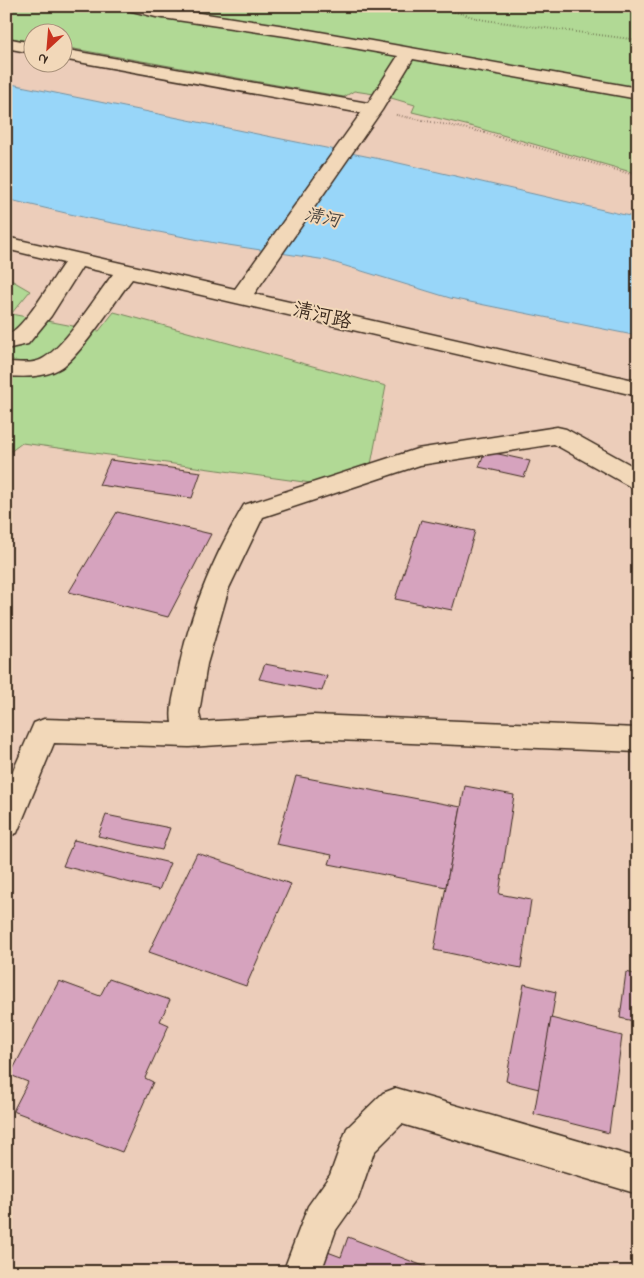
<svg xmlns="http://www.w3.org/2000/svg" width="644" height="1278" font-family="'Indie Flower','LXGW WenKai TC',sans-serif">
<rect width="100%" height="100%" fill="#eccdba"/>
<filter id="ink" filterUnits="userSpaceOnUse"><feTurbulence type="fractalNoise" baseFrequency=".02" numOctaves="2"/><feDisplacementMap in="SourceGraphic" scale="10" xChannelSelector="R" yChannelSelector="G"/><feConvolveMatrix kernelMatrix="1 2 1 2 8 2 1 2 1" color-interpolation-filters="sRGB"/></filter>
<g filter="url(#ink)">
<g fill="#b1d995" stroke="#76825a">
<path d="M6 6H638V174L474 127 412 112 415 105 381 95 354 91 344 97 63 47 62 32H32V42L6 37Z"/>
<path d="M6 277 30 291 11 314 99 331 114 312 386 386 369 475 340 487 22 443 6 455Z"/>
</g>
<path fill="#98d6f9" stroke="#7391a1" d="M6 83 390 161 638 218V336L450 298 326 260 215 243 87 218 6 199Z"/>
<g fill="#d6a3be" stroke="#3b2a1e">
<path d="M485 451 530 461 524 477 479 467Z"/>
<path d="M110 460 201 472 192 498 99 485Z"/>
<path d="M117 512 211 534 168 617 69 592Z"/>
<path d="M421 520 475 531 452 610 395 599Z"/>
<path d="M265 664 327 676 322 691 259 679Z"/>
<path d="M296 776 461 807 446 887 329 864 332 855 276 844Z"/>
<path d="M465 786 514 795 499 894 531 900 521 968 434 950Z"/>
<path d="M106 815 170 828 162 850 98 836Z"/>
<path d="M74 840 170 863 159 890 63 866Z"/>
<path d="M197 853 291 884 246 986 149 952Z"/>
<path d="M626 972 638 975V1022L620 1018Z"/>
<path d="M109 979 170 1000 160 1021 169 1025 145 1078 153 1082 122 1152 13 1111 28 1082 10 1075 59 981 100 996Z"/>
<path d="M524 984 556 992 539 1089 506 1081Z"/>
<path d="M551 1018 622 1036 609 1133 534 1114Z"/>
<path d="M348 1237 439 1272H318L325 1251 341 1257Z"/>
</g>
<g fill="none" stroke-linecap="round" stroke-linejoin="round">
<g stroke="#3b2a1e" stroke-width="3">
<g id="minor">
<path d="M126 6H154L292 27 638 88V99L413 59 382 110 254 294 638 381V396L132 279C117 298 78 360 59 369 43 378 24 377 6 376V362C18 362 34 365 44 358 65 346 97 295 113 274L82 267 51 316 28 344 6 349V335C23 331 53 278 64 263L6 249V237L235 289 361 113 62 59V49L368 103 398 56 292 37 156 17 128 10Z"/>
<path d="M6 38 32 43V53L6 48Z"/>
<path d="M557 427 566 429 638 469V489L629 486 554 444 420 465 263 517 229 588 207 664 199 713 201 722 312 715 638 728V752L312 739 189 747 54 743 17 833 6 837V787L34 723 44 719 172 723C170 710 173 698 176 685 186 622 212 559 244 505L417 449Z"/>
<path d="M396 1088 638 1158V1194L402 1124 374 1152 358 1199 336 1230 321 1272H283L308 1206 330 1175 347 1128 383 1093Z"/>
</g>
</g>
<g stroke="#3b2a1e" stroke-width="2" stroke-dasharray="0.5 2.5" stroke-linecap="butt">
<path d="M434 6 484 20 638 40"/>
<path d="M396 115 478 131 638 176"/>
</g>
<use href="#minor" fill="#f2d8b9" fill-rule="evenodd"/>
</g>
</g>
<g text-anchor="middle" dominant-baseline="central" stroke-width="4" stroke-linejoin="round" paint-order="stroke">
<g font-size="18" font-style="italic" fill="#49443f" stroke="#f2d8b9">
<text transform="translate(322 219) rotate(12)">清河</text>
</g>
<g font-size="20" fill="#3b2a1e" stroke="#f2d8b9">
<text transform="translate(322 317) rotate(13)">清河路</text>
</g>
</g>
<rect width="644" height="1278" fill="none" stroke="#f2d8b9" stroke-width="25"/>
<rect x="12" y="12" width="619" height="1253" fill="none" stroke="#3b2a1e" stroke-width="2" filter="url(#ink)"/>
<g transform="translate(48 48) rotate(206)"><circle r="24" fill="#f2d8b9" stroke="#a9927b"/>
<path d="M0-4L9 19L0 12L-9 19Z" fill="#c8321e"/>
<text y="-8" font-size="14" font-weight="bold" text-anchor="middle" fill="#3b2a1e">N</text>
</g>
</svg>
